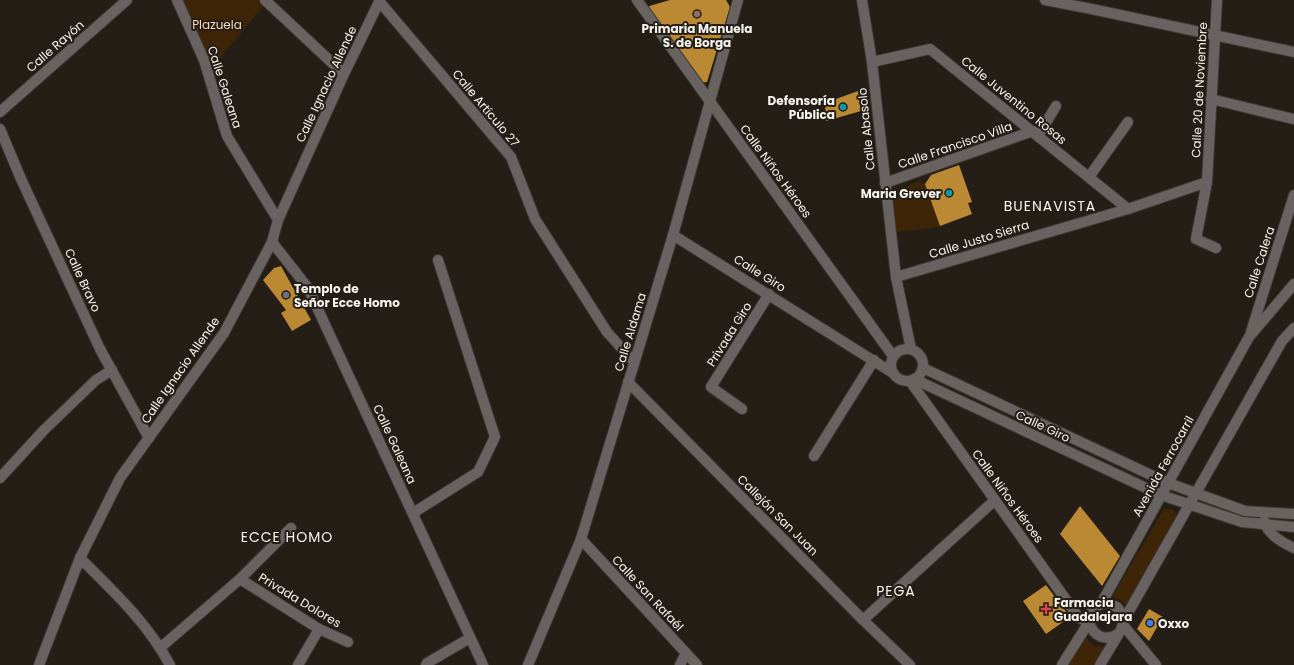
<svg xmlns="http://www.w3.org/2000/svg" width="1294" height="665" font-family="Poppins,sans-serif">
<rect width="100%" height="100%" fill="#241e17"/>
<g fill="#3e2507">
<path d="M180 0H258L263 6 211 69Z"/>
<path d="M919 181 925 184 940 226 933 228 897 232 890 194Z"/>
<path d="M1164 509H1172L1178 516 1126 605 1119 599 1112 597Z"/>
<path d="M1085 634C1089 645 1094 648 1106 646L1096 665H1067Z"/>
</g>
<g fill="#b83">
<path d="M670 0H726L730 7 707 82 700 83 646 7Z"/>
<path d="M858 91 861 111 826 121 825 103Z"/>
<path d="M959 165 972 202 968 203 972 214 940 226 925 184 931 175Z"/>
<path d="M281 266 311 320 292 331 281 313 286 310 263 280 274 268Z"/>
<path d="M1080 506 1120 556 1102 586 1060 534Z"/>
<path d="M1046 585 1070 617 1046 634 1023 601Z"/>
<path d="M1149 609 1163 617 1149 641 1137 629Z"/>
</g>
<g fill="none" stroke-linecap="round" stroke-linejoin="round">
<g stroke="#3d3831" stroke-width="12">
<g id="minor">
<path d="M177 0 204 60 227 136 278 220"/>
<path d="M265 0 344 74"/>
<path d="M637 0 893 356"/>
<path d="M862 0 872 62 896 277 911 349"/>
<path d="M1045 0 1087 8 1294 52"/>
<path d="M379 1 511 157 535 219 607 332 634 362"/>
<path d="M872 62 930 49 1128 209"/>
<path d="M1211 99 1293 119"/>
<path d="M0 112 127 0"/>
<path d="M0 129 21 179 100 349 149 438"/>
<path d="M1038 136 1056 106"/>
<path d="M1089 177 1128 122"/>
<path d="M885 183 1033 131"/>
<path d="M673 235 893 373"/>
<path d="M272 242 308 288 483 665"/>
<path d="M1216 248 1196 239 1207 182 1217 0"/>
<path d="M896 277 1128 209 1207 182"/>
<path d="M1251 332 1294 195"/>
<circle cx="907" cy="365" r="16"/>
<path d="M923 368 1168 483 1245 511 1294 514"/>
<path d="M914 379 1161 495 1242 522 1294 527"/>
<path d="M910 381 1079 618 1089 622"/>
<path d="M628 382 863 620 910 665"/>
<path d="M742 409 711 387 769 294"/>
<path d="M814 456 874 360"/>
<path d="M0 478 44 430 96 380 112 370"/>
<path d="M413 513 478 472 495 437 438 260"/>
<path d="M1264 521C1267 534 1283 543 1294 548"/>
<path d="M581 539 697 665"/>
<path d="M80 558C114 592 147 622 170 665"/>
<path d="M240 579 319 629 348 642"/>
<path d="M863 620 995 500"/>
<path d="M1124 620 1282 341 1294 328"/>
<path d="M1089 622C1093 636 1105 642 1118 634"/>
<path d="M1123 625 1156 665"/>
<path d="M160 648 240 579 291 528"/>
<path d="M39 665 80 558 120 478 224 333 272 242 278 220 344 74 380 0"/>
<path d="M298 665 319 629"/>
<path d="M426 665 427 663 470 638"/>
<path d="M528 665 581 539 673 235 738 0"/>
<path d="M680 665 686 653"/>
<path d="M1062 665 1089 622 1092 611 1096 607 1101 604 1249 337 1294 284"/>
<path d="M1100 665 1121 630 1124 620 1123 615 1117 607 1107 603 1101 604"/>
</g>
</g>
<use href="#minor" stroke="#686361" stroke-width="10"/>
</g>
<circle fill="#8d6e63" stroke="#241e17" stroke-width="1.5" cx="697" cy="14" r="4"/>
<g fill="#0f9aa8" stroke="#241e17" stroke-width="1.5">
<circle cx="843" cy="107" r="4"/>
<circle cx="949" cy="193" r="4"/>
</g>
<circle fill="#6b7280" stroke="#241e17" stroke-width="1.5" cx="286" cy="295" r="4"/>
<path fill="#e0444e" stroke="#241e17" stroke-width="1.5" d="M1044 603h4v4h4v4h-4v4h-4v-4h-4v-4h4z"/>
<circle fill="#3f7fe0" stroke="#241e17" stroke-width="1.5" cx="1150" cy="623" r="4"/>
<g text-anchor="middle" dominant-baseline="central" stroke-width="4" stroke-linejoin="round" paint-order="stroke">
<g font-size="12" fill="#fad8b6" stroke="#241e17">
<text x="217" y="24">Plazuela</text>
</g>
<g font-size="12" font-weight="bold" fill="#f7f3ee" stroke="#241e17" text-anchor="start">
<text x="697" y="28" text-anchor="middle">Primaria Manuela<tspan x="697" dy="14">S. de Borga</tspan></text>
<text x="835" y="100" text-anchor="end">Defensoría<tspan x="835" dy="14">Pública</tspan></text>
<text x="941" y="193" text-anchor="end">Maria Grever</text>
<text x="294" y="288">Templo de<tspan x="294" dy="14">Señor Ecce Homo</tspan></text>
<text x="1054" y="602">Farmacia<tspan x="1054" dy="14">Guadalajara</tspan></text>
<text x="1158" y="623">Oxxo</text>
</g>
<g font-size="12" fill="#f7f3ee" stroke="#241e17">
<text transform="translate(55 46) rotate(-41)">Calle Rayón</text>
<text transform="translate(326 84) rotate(-65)">Calle Ignacio Allende</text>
<text transform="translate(225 87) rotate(72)">Calle Galeana</text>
<text transform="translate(1199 90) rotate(-87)">Calle 20 de Noviembre</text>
<text transform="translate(1014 100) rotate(39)">Calle Juventino Rosas</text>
<text transform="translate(486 108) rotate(50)">Calle Artículo 27</text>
<text transform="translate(866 129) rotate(-96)">Calle Abasolo</text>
<text transform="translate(955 145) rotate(-19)">Calle Francisco Villa</text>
<text transform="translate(776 171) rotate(54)">Calle Niños Héroes</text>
<text transform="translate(979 239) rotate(-17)">Calle Justo Sierra</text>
<text transform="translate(1259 262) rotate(-72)">Calle Calera</text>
<text transform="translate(760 273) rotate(32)">Calle Giro</text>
<text transform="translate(83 280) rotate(65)">Calle Bravo</text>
<text transform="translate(630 332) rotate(-73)">Calle Aldama</text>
<text transform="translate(729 334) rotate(-58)">Privada Giro</text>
<text transform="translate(180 370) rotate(-55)">Calle Ignacio Allende</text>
<text transform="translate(1043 426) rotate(25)">Calle Giro</text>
<text transform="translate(395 444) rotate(65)">Calle Galeana</text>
<text transform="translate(1163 466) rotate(-61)">Avenida Ferrocarril</text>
<text transform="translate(1008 496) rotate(54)">Calle Niños Héroes</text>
<text transform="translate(778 515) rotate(45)">Callejón San Juan</text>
<text transform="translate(648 593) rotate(47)">Calle San Rafaél</text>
<text transform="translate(300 600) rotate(31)">Privada Dolores</text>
</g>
<g font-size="14" letter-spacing="1" fill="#f7f3ee" stroke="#241e17">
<text x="1050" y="206">BUENAVISTA</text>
<text x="287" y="537">ECCE HOMO</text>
<text x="896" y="591">PEGA</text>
</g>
</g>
</svg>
